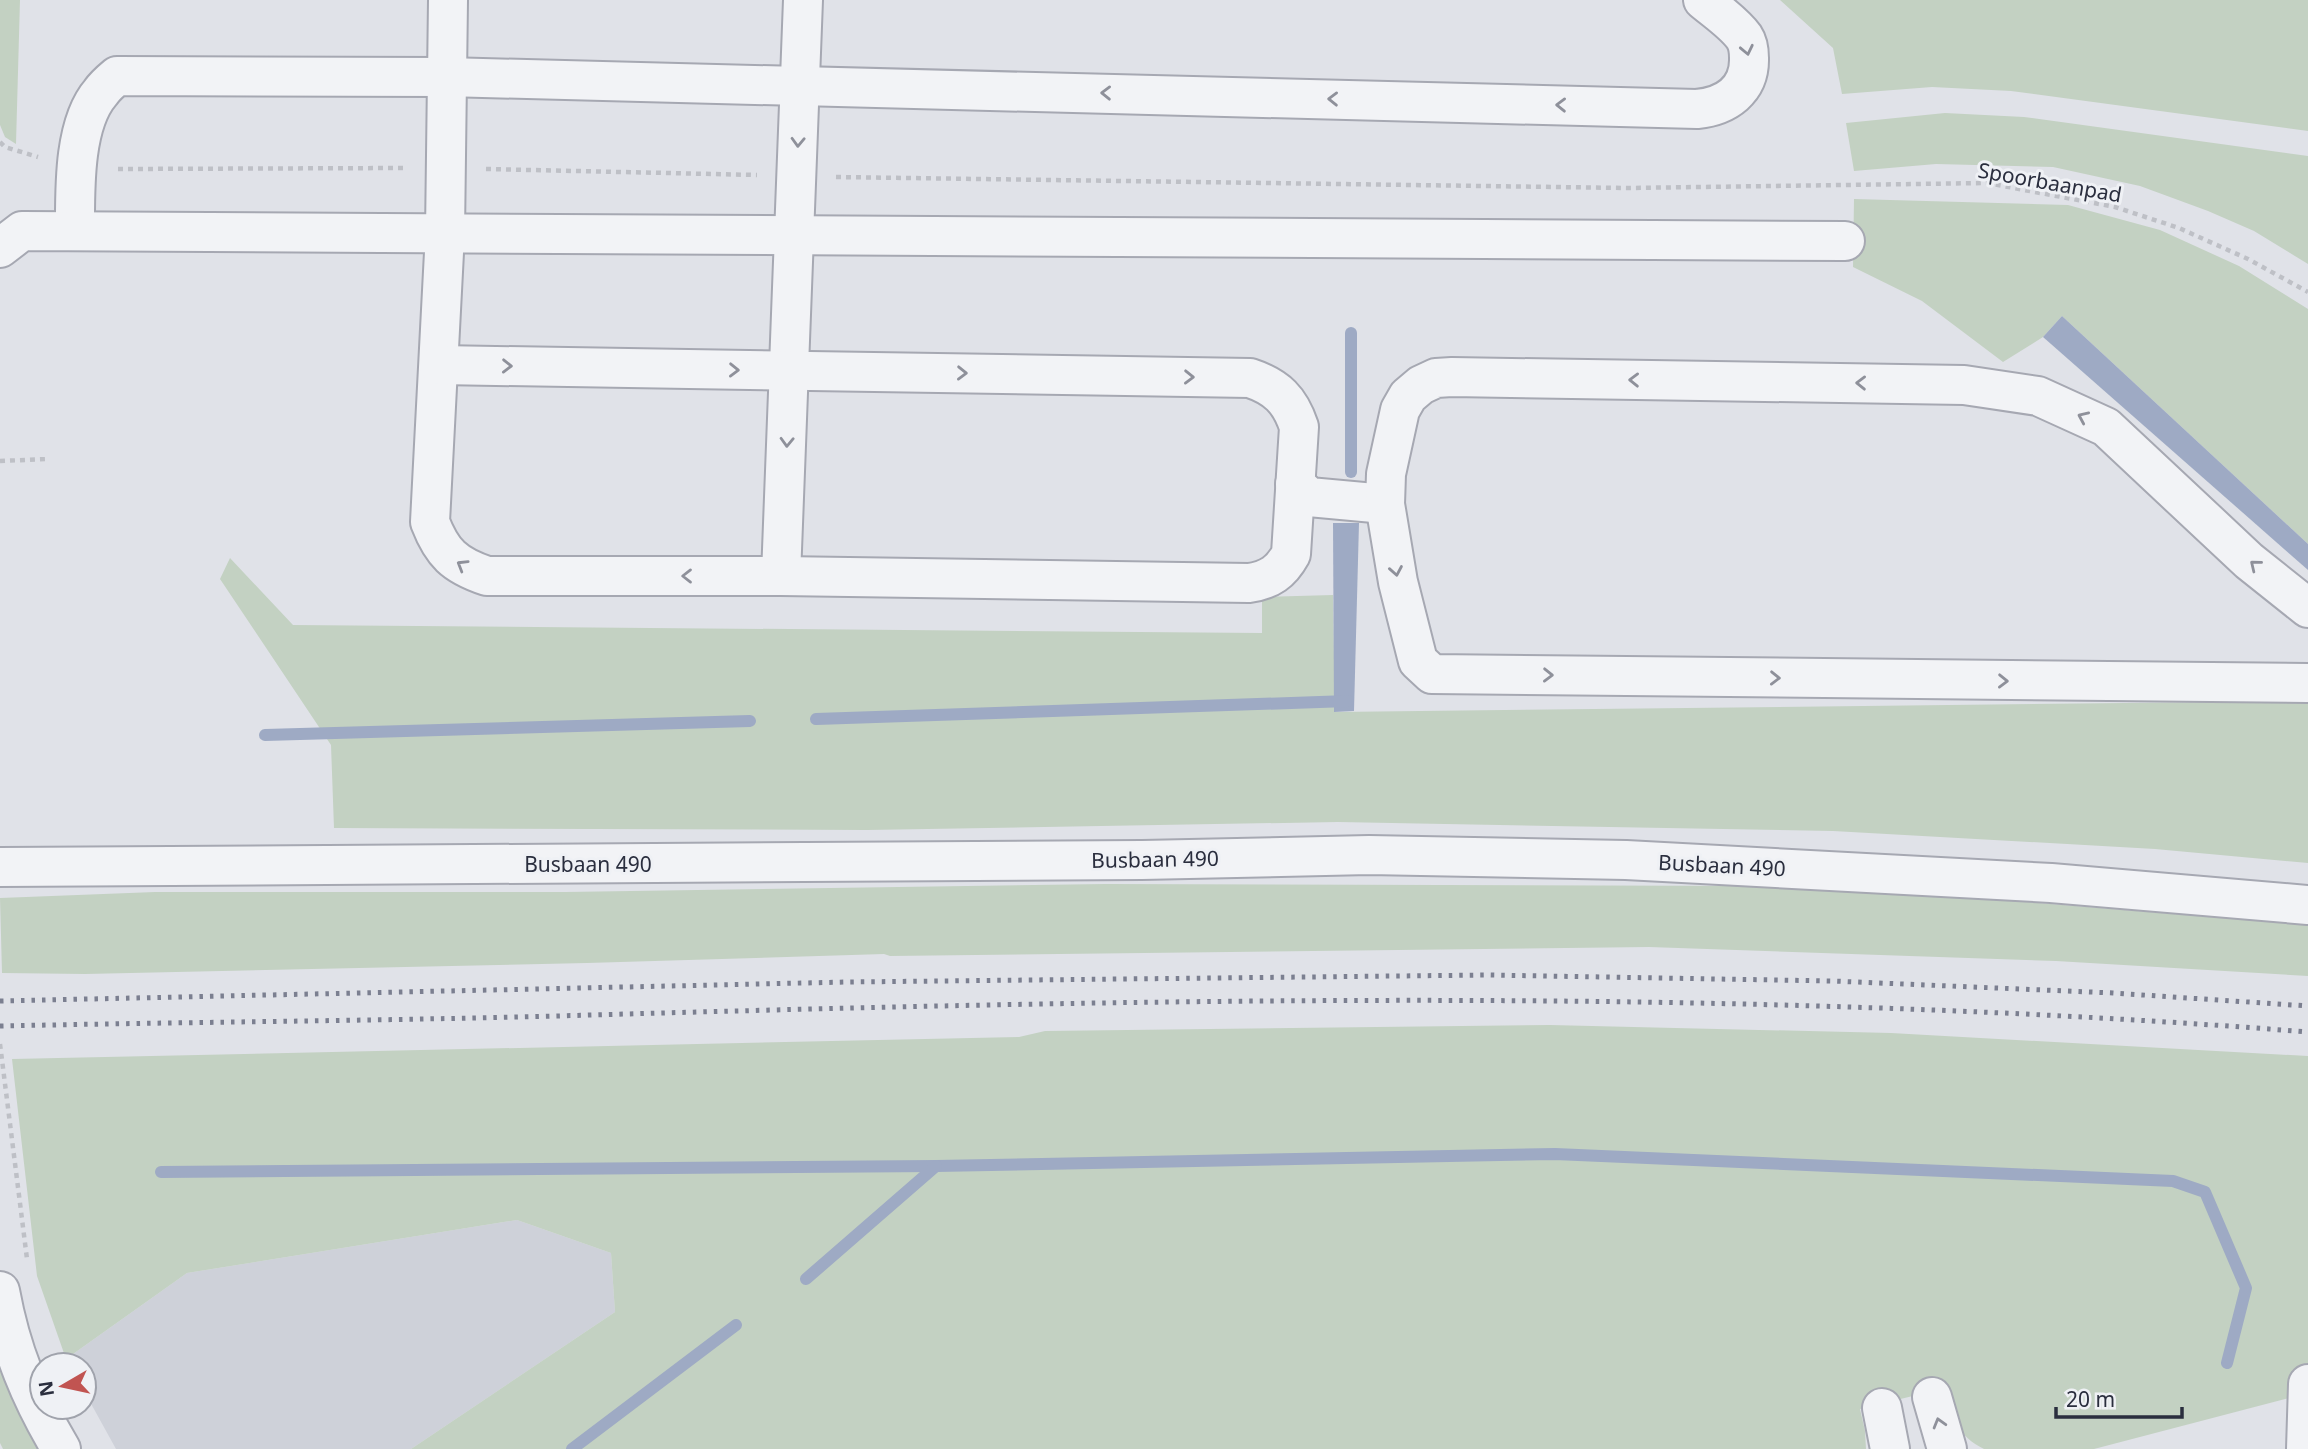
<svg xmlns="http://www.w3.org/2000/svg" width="2308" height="1449" font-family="'Noto Sans',sans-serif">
<rect width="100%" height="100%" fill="#e0e2e8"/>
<path fill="#ced1d9" d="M517 1220 611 1253 615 1312 411 1449H116L84 1391V1365H69L66 1359 187 1273Z"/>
<g fill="#c3d1c2">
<path d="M0 0H20L16 144 5 137 0 125Z"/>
<path d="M1780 0H2308V131L2011 91 1932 87 1842 94 1833 48Z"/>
<path d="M1945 113 2024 117 2308 156V264L2254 231 2208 211 2140 186 2053 167 1936 164 1854 171 1846 123Z"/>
<path d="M1854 199 2068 205 2160 230 2239 266 2308 309V544L2062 316 2043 337 2003 362 1922 301 1853 267Z"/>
<path d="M230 558 293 625 1262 633V597L1333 595 1335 712 2308 701V863L2155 849 1833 831 1338 822 867 830 334 828 331 745 220 579Z"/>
<path d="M1106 884 1754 886 2002 900 2308 925V976L2056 961 1649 947 890 956 884 954 587 963 85 974 2 973 0 898 155 892H565Z"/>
<path d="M1550 1025 1891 1033 2308 1056V1393L2094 1449H1984C1959 1437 1948 1414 1937 1390L1860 1409 1865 1431 1866 1449H411L615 1312 611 1253 517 1220 187 1273 66 1359 37 1276 12 1059 1019 1037 1045 1031Z"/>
<path d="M0 1369 13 1385 37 1441 38 1449H3L0 1443Z"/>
</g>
<g fill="#9eaac4">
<path d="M2062 316 2308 544V570L2043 337Z"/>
<path d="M1333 523H1359L1354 711 1334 712Z"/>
</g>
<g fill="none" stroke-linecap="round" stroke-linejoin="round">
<g stroke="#9eaac4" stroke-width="12">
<path d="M1351 333V472"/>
<path d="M816 719 1348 701"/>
<path d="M265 735 750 721"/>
<path d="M161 1172 936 1166 1555 1154 2173 1181 2205 1192 2246 1288 2227 1363"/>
<path d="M806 1279 936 1166"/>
<path d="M572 1449 736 1325"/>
</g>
<g stroke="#a6a8b2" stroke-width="42">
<g id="minor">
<path d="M448 0 445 233 430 522C442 553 454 565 487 576H781L803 0"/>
<path d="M75 231C75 191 73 124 101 92 105 86 111 81 117 76L446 77 1697 109C1726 106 1750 90 1749 58 1749 51 1748 43 1744 37 1734 23 1716 11 1703 0"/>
<path d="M0 248 22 231 1845 241"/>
<path d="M439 365 1250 378C1277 387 1290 400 1299 427L1291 554C1281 572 1270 580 1249 583L781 576"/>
<path d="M1295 484 1309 497 1385 504"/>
<path d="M2308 608 2249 561 2106 427 2038 396 1964 385 1452 377 1436 378 1421 385 1408 396 1400 410 1386 474 1385 504 1398 582 1418 661 1432 674 2308 683"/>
<path d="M0 867 1142 860 1369 855 1626 860 2051 883 2308 905"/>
<path d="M0 1291C11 1351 30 1397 61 1449"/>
<path d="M1932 1397 1947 1449"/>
<path d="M1882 1408 1890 1449"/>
<path d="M2306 1449 2308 1384"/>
</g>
</g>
<g stroke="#bec0c6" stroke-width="4.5" stroke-dasharray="5 5" stroke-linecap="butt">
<path d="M0 142 5 147 38 157"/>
<path d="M118 169 407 168"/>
<path d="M486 169 757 175"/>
<path d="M836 177 1627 188 1987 183 2115 207 2179 228 2248 259 2308 292"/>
<path d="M0 461 48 459"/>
<path d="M0 1044 27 1259"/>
</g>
<use href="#minor" stroke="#f2f3f6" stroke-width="38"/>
<g stroke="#7b7f90" stroke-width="5" stroke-dasharray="3.5 7" stroke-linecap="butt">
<path d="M0 1001 848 982 1488 975 1833 981 2113 993 2308 1006"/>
<path d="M0 1026C186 1022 371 1021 557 1016 1140 999 1726 986 2308 1032"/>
</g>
</g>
<defs><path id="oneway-chevron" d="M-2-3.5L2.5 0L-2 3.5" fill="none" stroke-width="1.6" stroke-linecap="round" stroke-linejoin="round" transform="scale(1.75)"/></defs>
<g stroke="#8e909a">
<use href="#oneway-chevron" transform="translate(1747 50) rotate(78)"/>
<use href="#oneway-chevron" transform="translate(1106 93) rotate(-179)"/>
<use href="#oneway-chevron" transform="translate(1333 99) rotate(-179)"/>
<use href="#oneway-chevron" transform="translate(1561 105) rotate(-179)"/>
<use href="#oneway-chevron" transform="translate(798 142) rotate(92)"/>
<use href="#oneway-chevron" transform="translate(507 366) rotate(1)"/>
<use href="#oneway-chevron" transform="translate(734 370) rotate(1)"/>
<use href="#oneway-chevron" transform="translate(962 373) rotate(1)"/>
<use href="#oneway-chevron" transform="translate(1189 377) rotate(1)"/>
<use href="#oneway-chevron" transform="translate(1634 380) rotate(-179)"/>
<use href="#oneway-chevron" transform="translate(1861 383) rotate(-179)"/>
<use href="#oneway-chevron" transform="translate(2083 417) rotate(-156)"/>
<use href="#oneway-chevron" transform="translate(787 442) rotate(92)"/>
<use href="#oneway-chevron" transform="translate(462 565) rotate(-149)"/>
<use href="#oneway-chevron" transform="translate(2255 565) rotate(-141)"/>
<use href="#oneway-chevron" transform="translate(1396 571) rotate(80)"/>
<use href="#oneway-chevron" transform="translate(687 576) rotate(-180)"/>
<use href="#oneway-chevron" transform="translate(1548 675) rotate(1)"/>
<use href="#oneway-chevron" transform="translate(1775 678) rotate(1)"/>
<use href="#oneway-chevron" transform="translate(2003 681) rotate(1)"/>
<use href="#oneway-chevron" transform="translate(1939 1423) rotate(-106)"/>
</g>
<g text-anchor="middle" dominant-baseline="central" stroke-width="6" stroke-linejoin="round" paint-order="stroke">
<g font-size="21" fill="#2a2e3e" stroke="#eff1f5">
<text transform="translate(2050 182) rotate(10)">Spoorbaanpad</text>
<text transform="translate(1155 859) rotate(-1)">Busbaan 490</text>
<text x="588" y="864">Busbaan 490</text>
<text transform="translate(1722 865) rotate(3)">Busbaan 490</text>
</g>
</g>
<g transform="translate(63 1386) rotate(261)"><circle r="33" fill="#eff1f5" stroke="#a0a3ac" stroke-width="2"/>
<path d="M0-5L12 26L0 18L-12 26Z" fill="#c15451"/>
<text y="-10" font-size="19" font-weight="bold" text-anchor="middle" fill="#2a2e3e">N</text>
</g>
<path d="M2056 1407v10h126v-10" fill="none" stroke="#2a2e3e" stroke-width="3.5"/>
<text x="2066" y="1407" font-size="21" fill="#2a2e3e" stroke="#eff1f5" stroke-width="5" paint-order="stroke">20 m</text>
</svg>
